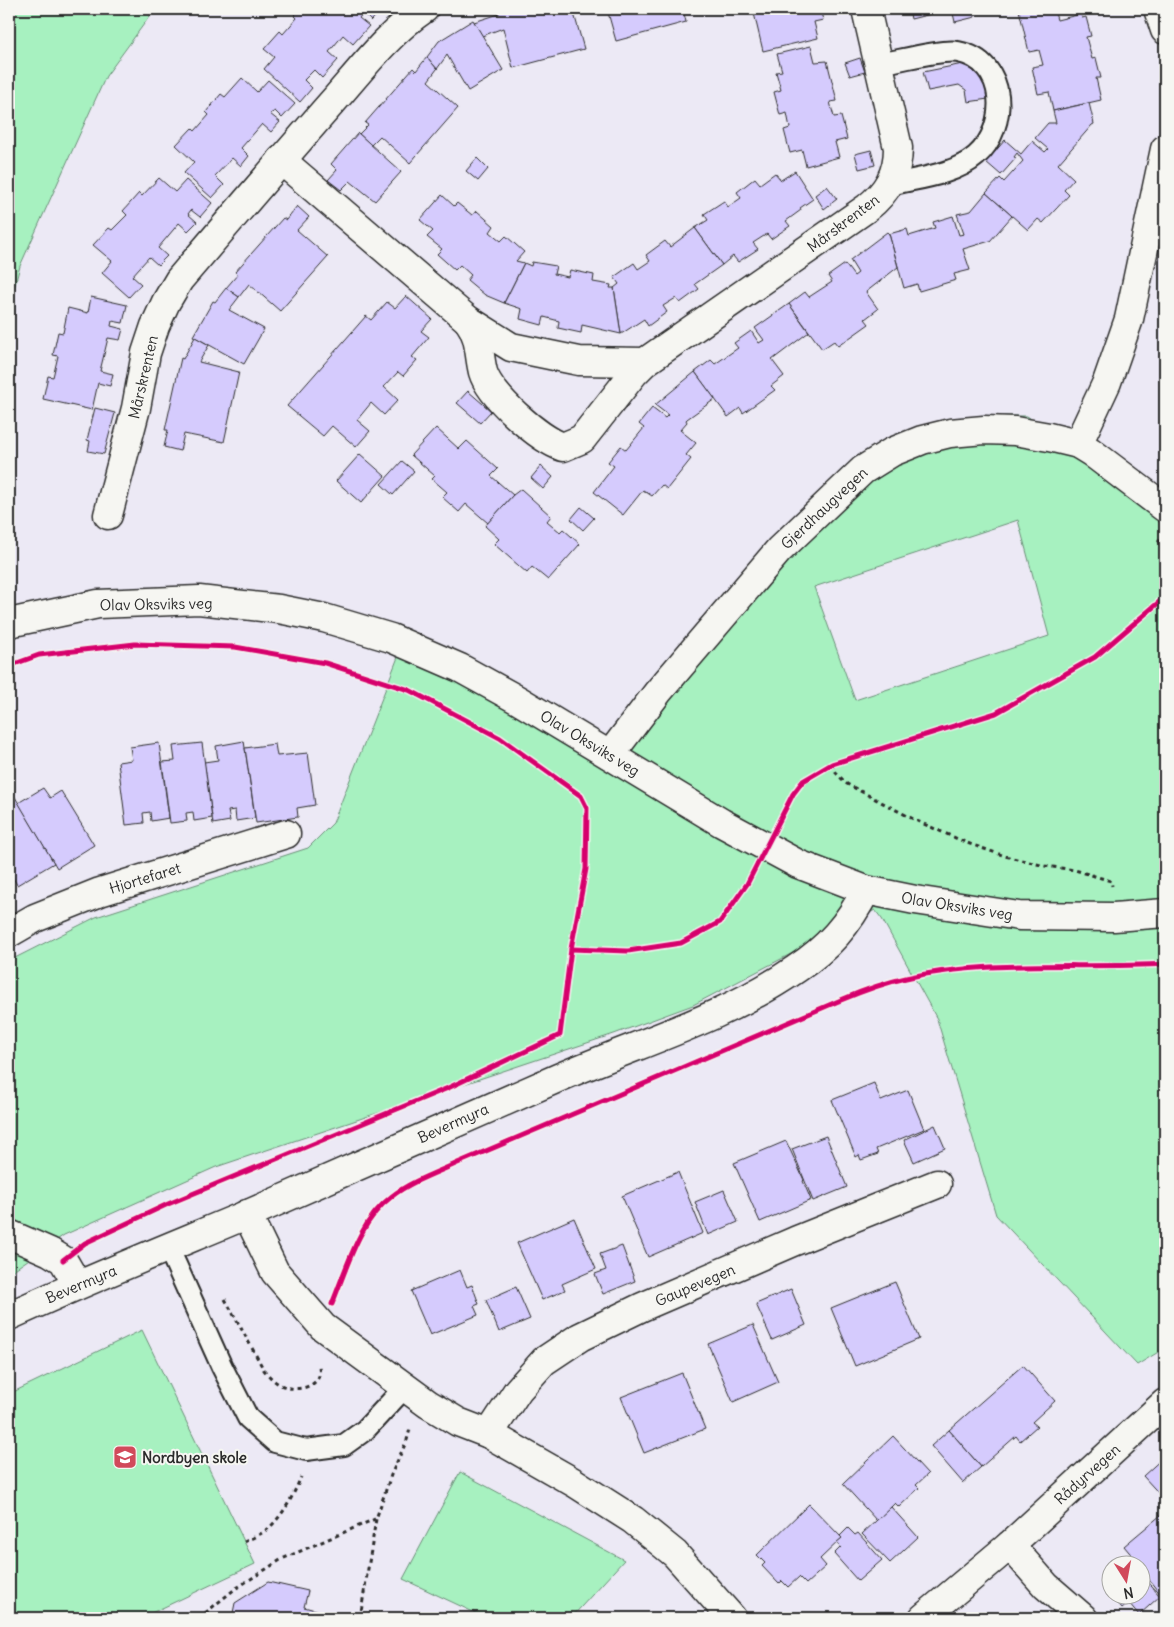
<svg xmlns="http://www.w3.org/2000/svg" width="1174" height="1627" font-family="Delius,sans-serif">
<rect width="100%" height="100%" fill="#ece9f5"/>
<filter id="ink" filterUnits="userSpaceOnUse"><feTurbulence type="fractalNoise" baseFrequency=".02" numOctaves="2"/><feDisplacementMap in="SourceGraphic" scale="10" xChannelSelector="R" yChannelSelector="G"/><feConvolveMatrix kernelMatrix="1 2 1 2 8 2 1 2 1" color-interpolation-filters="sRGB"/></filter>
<g filter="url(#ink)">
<g fill="#a7f1c0" stroke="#698e76" fill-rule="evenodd">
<path d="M9 9H155L106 76 20 266 9 307Z"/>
<path d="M1006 416H1027L1165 514V1348L1137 1365 996 1215 937 1019 882 919 875 910 693 1005 614 1034 216 1167 64 1235 9 1273V961L96 917 308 848 333 823 400 652 586 744 611 734 751 569 938 425ZM1018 520 1049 636 855 700 814 587Z"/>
<path d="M142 1330 255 1564 141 1618H9V1394Z"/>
<path d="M460 1472 624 1560 571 1618H486L403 1579Z"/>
</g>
<g fill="#d5cbfd" stroke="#2b2b2b">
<path d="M300 9H382L371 21 363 13 359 18 369 26 353 44 343 35 329 52 338 60 322 78 314 70 304 80 312 88 300 102 264 69 274 57 264 49 280 31 283 34 297 18 294 15Z"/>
<path d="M504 9H577L573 10 584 49 513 68 503 28 482 36 474 22 499 14 498 10Z"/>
<path d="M607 9H685H683L686 22 616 41Z"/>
<path d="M753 9H820L823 20 814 22 818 38 763 51Z"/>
<path d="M909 9H930L931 14 911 19Z"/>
<path d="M952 9H973L975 17 955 22Z"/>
<path d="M1024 9H1054L1057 20 1081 14 1082 18 1086 17 1091 36 1086 37 1092 59 1096 58 1101 78H1096L1101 100 1053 111 1049 92 1038 94 1032 67 1043 65 1039 50 1029 52 1019 10Z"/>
<path d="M473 20 503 70 468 91 447 55 437 69 427 57 439 41Z"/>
<path d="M811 46 815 62 827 61 837 101 830 102 834 117 841 116 847 139 835 142 839 157 806 166 802 150 790 153 784 130 790 128 787 113 780 115 774 92 781 90 776 72 782 71 777 54Z"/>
<path d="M427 57 437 69 428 81 458 108 410 163 380 136 371 145 359 134 368 125 365 123 413 68 416 71Z"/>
<path d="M860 58 865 72 850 76 845 63Z"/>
<path d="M963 64 984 77 988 99 968 102 966 90 959 85 928 91 923 72Z"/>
<path d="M242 78 257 92 268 80 295 104 282 118 275 111 270 114 280 122 271 132 262 124 241 148 249 156 241 166 232 158 215 176 224 185 212 198 184 173 194 162 176 145 192 128 195 131 209 115 206 112 221 94 225 97Z"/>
<path d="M1089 103 1094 124 1092 125 1058 164 1074 179 1064 190 1069 195 1043 223 1038 219 1028 230 986 193 1000 178 1004 182 1023 161 1017 153 1014 157 1016 158 1001 175 986 162 1005 140 1021 154 1032 141 1045 152 1048 149 1035 138 1048 123H1056L1053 111Z"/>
<path d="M358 133 401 172 375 201 350 181 341 190 328 180 337 170 331 164Z"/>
<path d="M871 150 875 165 859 169 855 154Z"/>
<path d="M477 158 488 169 478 181 466 171Z"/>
<path d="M795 171 813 199 800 208 801 210 786 221 790 226 771 239 767 234 753 243 758 249 738 262 733 256 722 265 695 228 708 220 704 214 724 201 728 207 741 198 737 192 755 178 760 184 775 173 781 180Z"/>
<path d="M159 178 175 192 186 180 212 203 200 217 191 210 188 214 197 222 188 231 179 223 158 248 167 256 158 265 149 257 132 276 141 284 129 297 102 273 112 261 93 245 109 228 112 230 127 215 123 211 139 193 142 196Z"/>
<path d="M827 186 837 199 824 209 815 195Z"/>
<path d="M986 193 1012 216 990 241 963 249 970 270 954 274 956 280 919 291 917 284 904 288 889 234 907 229 909 236 935 228 933 222 953 216 959 235 964 234 957 214 971 211Z"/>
<path d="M442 195 454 206 457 203 472 215 477 211 494 226 490 232 501 241 506 236 524 252 516 261 524 263 504 303 485 295 467 280 471 275 460 265 455 270 437 254 442 249 427 237 433 231 420 220Z"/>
<path d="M297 206 309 217 297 230 328 257 280 311 249 284 239 297 226 288 238 274 235 272 283 218 286 220Z"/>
<path d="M695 228 722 265 695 284 699 289 680 303 676 298 663 306 667 312 648 326 644 319 621 334 614 288 619 284 614 277 634 263 638 269 650 261 646 255 665 241 670 247Z"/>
<path d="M887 232 889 234 898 267 866 292 878 309 865 319 869 324 838 346 834 341 822 349 789 304 805 292 809 297 832 282 828 276 845 264 854 276 858 273 850 260Z"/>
<path d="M532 262 556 266 554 274 568 277 570 270 594 275 593 282 611 285 610 288H614L621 334 582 325 581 333 558 328 559 321 544 317 542 325 520 319 522 309 504 303 524 263 531 266Z"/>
<path d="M226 288 239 297 229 310 264 329 244 364 193 336 213 301 215 302Z"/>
<path d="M406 296 432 319 421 331 429 337 412 357 417 360 403 376 398 372 384 387 398 400 384 415 371 403 357 420 370 431 356 447 332 426 323 436 287 406 366 316 371 320 387 302 395 308Z"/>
<path d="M91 297 127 305 123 323 112 321 111 326 123 329 120 340 108 338 100 371 113 374 110 386 98 383 92 410 43 399 48 376 53 377 58 356 53 355 58 332 63 333 68 308 88 313Z"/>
<path d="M789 304 809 332 772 360 784 376 771 386 775 390 743 413 740 408 728 417 695 372 711 360 715 364 738 348 734 343 751 331 759 343 764 340 755 328Z"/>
<path d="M195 337 209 345 199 362 239 372 224 442 184 434 180 451 164 447 168 430H165L181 358 183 359Z"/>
<path d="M695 372 715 399 687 419 686 420 687 422 680 430 696 443 686 455 691 459 667 489 662 485 652 496 643 490 623 515 594 492 614 466 608 462 621 446 626 450 644 428 639 424 652 408 665 418 668 415 655 405Z"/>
<path d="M468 391 491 411 480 423 457 403Z"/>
<path d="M95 408 115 413 104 454 88 451 90 441 87 440Z"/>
<path d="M436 428 459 449 467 441 498 469 491 476 513 495 488 523 466 504 459 512 442 497 447 492 432 479 435 476 411 455Z"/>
<path d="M360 454 385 476 361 503 336 481Z"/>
<path d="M402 461 414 471 393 495 381 484Z"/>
<path d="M541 466 553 477 543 489 531 478Z"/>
<path d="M521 489 551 516 547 521 560 532 563 529 580 544 548 580 532 567 527 573 494 544 499 539 485 526 513 495Z"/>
<path d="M581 507 594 518 583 530 571 519Z"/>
<path d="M244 741 255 818 236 821 235 810 228 811 230 821 213 824 204 762 218 760 216 746Z"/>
<path d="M159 743 169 818 151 821 150 812 143 813 144 823 126 825 118 762 132 760 130 747Z"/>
<path d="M202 743 212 818 194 821 193 812 186 813 187 821 170 823 162 762 175 761 173 746Z"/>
<path d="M275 744 277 756 308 753 315 805 297 808 298 817 256 823 245 748Z"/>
<path d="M43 788 50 798 61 791 94 845 57 868 18 803Z"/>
<path d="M15 797 54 863 17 885 9 870V801Z"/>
<path d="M874 1083 881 1101 908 1090 924 1129 876 1149 878 1154 861 1160 859 1155 856 1157 832 1100Z"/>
<path d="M935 1125 945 1148 914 1162 904 1140Z"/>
<path d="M826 1136 847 1187 813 1201 792 1149Z"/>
<path d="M786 1141 804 1180 803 1181 811 1200 760 1222 734 1163Z"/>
<path d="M678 1172 703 1233 648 1257 622 1196Z"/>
<path d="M724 1190 738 1222 708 1235 695 1202Z"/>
<path d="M574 1218 596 1269 562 1284 565 1290 542 1300 517 1243Z"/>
<path d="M622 1246 635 1281 603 1294 595 1274 606 1270 600 1254Z"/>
<path d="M460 1270 467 1287 472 1285 479 1304 474 1306 478 1315 430 1335 411 1291Z"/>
<path d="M895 1282 919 1339 855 1366 831 1308Z"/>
<path d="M516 1287 530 1319 499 1332 486 1300Z"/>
<path d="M791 1289 806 1325 772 1340 756 1304Z"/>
<path d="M753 1325 778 1382 733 1402 708 1344Z"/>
<path d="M1023 1365 1055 1401 1032 1422 1037 1426 1020 1441 1016 1436 981 1467 949 1430Z"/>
<path d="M682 1373 705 1429 644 1453 621 1397Z"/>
<path d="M949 1430 981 1467 963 1483 931 1446Z"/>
<path d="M893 1436 928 1474 916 1485 919 1488 899 1507 895 1503 877 1521 843 1484Z"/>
<path d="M1165 1456V1500L1143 1476Z"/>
<path d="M809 1504 842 1538 820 1559 826 1566 806 1584 799 1577 788 1587 782 1581 779 1584 762 1566 765 1563 757 1555Z"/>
<path d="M891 1507 918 1537 890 1563 862 1534Z"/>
<path d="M1161 1515 1165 1519V1591L1161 1595 1142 1571 1144 1570 1142 1564H1139L1124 1546Z"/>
<path d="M848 1528 855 1535 858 1533 882 1560 858 1581 834 1554 841 1547 836 1543 842 1538 840 1536Z"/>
<path d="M1142 1576 1160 1596 1139 1615 1129 1603 1122 1609 1112 1597 1115 1594H1142Z"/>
<path d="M268 1582 308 1591 304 1607 346 1618H232L235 1603Z"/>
</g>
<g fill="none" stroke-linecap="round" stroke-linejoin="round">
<g stroke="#2b2b2b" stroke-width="24">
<g id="lane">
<path d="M879 64C897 61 942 49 958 52 1008 61 1009 127 976 156 954 175 918 178 890 185"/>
<path d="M168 1247 222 1367 248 1418 275 1442 306 1450 344 1445 365 1430 405 1387"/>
</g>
</g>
<g stroke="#2b2b2b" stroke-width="31">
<g id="street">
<path d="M1158 9 1165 30"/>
<path d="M281 160 468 320 511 347 579 361 645 362 867 208C887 192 898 174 898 148L866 9"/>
<path d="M468 320C481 338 478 352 483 372 490 396 539 439 563 447L582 439 634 373 645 362"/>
<path d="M1078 444 1107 382 1129 319 1165 149"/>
<path d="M108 515 136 408 146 353 155 326 166 302 179 280C231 219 283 158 336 98 363 67 390 32 424 9"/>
<path d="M610 755 658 692 779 550 863 470 892 452 922 440 950 433 984 430 1015 431 1049 437 1078 444 1091 452 1165 508"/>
<path d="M9 933 35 918 100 892 286 834"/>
<path d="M247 1214 275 1272 323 1327 428 1404 458 1422 489 1434 575 1483 633 1520 675 1554 732 1618"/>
<path d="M9 1234 50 1252 63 1260 77 1284"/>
<path d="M9 1316C87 1280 167 1248 246 1215 350 1170 454 1123 558 1078 638 1043 724 1019 796 969 828 948 849 924 866 890"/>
<path d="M489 1434 518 1390 544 1361 580 1337 642 1307 795 1241 937 1184"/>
<path d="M1010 1545 1046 1586 1083 1618"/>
<path d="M923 1618 1010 1545 1165 1403"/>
</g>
</g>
<g stroke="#2b2b2b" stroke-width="31">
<path id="secondary" d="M9 623 98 604 199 600 279 609 324 618 391 638 460 668 518 700 722 823 798 864 866 890 915 900 1019 916 1114 917 1165 913"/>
</g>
<g stroke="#2b2b2b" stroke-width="3" stroke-dasharray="4 4" stroke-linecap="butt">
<path d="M1158 540 1165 546"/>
<path d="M832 764 837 774 847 784 917 821 967 843 1005 856 1045 866 1075 870 1111 881 1112 886"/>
<path d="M225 1299 264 1370C269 1376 275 1383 283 1386 294 1391 314 1389 319 1376 320 1372 319 1367 319 1364"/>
<path d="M244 1542C252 1538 262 1534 269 1528 284 1514 293 1496 301 1477"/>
<path d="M199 1618 235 1589 282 1559 375 1519"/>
<path d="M360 1618 376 1519 391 1475 407 1440 410 1429"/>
</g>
<use href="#lane" stroke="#f6f6f2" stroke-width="20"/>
<use href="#street" stroke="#f6f6f2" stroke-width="28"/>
<use href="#secondary" stroke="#f6f6f2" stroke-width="28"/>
<g stroke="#f6f6f2" stroke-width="8">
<g id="cycleway">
<path d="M9 666 39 655 135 644 235 647 325 663 409 690 500 738 581 796 587 808 586 869 571 949 560 1035 448 1088 168 1204 85 1243 63 1260"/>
<path d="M571 949 628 951 681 943 720 922 747 884 793 794 803 781 832 764 996 713 1095 657 1165 597"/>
<path d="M332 1304C347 1268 359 1221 391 1197 411 1181 438 1172 460 1162L841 1000C862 991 884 983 906 978 990 959 1080 969 1165 964"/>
</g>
</g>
<use href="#cycleway" stroke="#d6006c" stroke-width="5"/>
</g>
</g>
<defs>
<g id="school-square" transform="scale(1.25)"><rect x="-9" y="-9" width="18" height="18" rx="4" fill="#d1495b" stroke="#f6f6f2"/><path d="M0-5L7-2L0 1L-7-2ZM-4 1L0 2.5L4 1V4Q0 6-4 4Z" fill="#fff"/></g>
</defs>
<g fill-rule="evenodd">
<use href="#school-square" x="125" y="1457"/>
</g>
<g text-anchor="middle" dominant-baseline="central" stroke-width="4" stroke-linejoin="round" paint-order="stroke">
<g font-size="15" fill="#2b2b2b" stroke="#f6f6f2">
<text transform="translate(843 223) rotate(-37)">Mårskrenten</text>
<text transform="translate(143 377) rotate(-77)">Mårskrenten</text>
<text transform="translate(824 508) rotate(-43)">Gjerdhaugvegen</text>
<text transform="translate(156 604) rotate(-1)">Olav Oksviks veg</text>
<text transform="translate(590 743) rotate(31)">Olav Oksviks veg</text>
<text transform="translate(145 878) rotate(-17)">Hjortefaret</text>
<text transform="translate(957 906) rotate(9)">Olav Oksviks veg</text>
<text transform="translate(453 1123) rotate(-24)">Bevermyra</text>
<text transform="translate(81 1284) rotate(-23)">Bevermyra</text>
<text transform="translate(695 1285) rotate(-23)">Gaupevegen</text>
<text transform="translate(1087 1474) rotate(-42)">Rådyrvegen</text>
</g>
<g font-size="15" font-weight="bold" fill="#2b2b2b" stroke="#f6f6f2" text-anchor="start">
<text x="142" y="1457">Nordbyen skole</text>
</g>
</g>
<rect width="1174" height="1627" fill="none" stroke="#f6f6f2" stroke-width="30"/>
<rect x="15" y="15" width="1144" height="1597" fill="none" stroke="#2b2b2b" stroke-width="2" filter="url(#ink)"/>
<g transform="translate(1126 1580) rotate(169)"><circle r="24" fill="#f6f6f2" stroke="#a5a5a2"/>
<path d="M0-4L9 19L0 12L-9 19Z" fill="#d1495b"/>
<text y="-8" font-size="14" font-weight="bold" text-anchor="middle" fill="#2b2b2b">N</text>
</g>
</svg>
